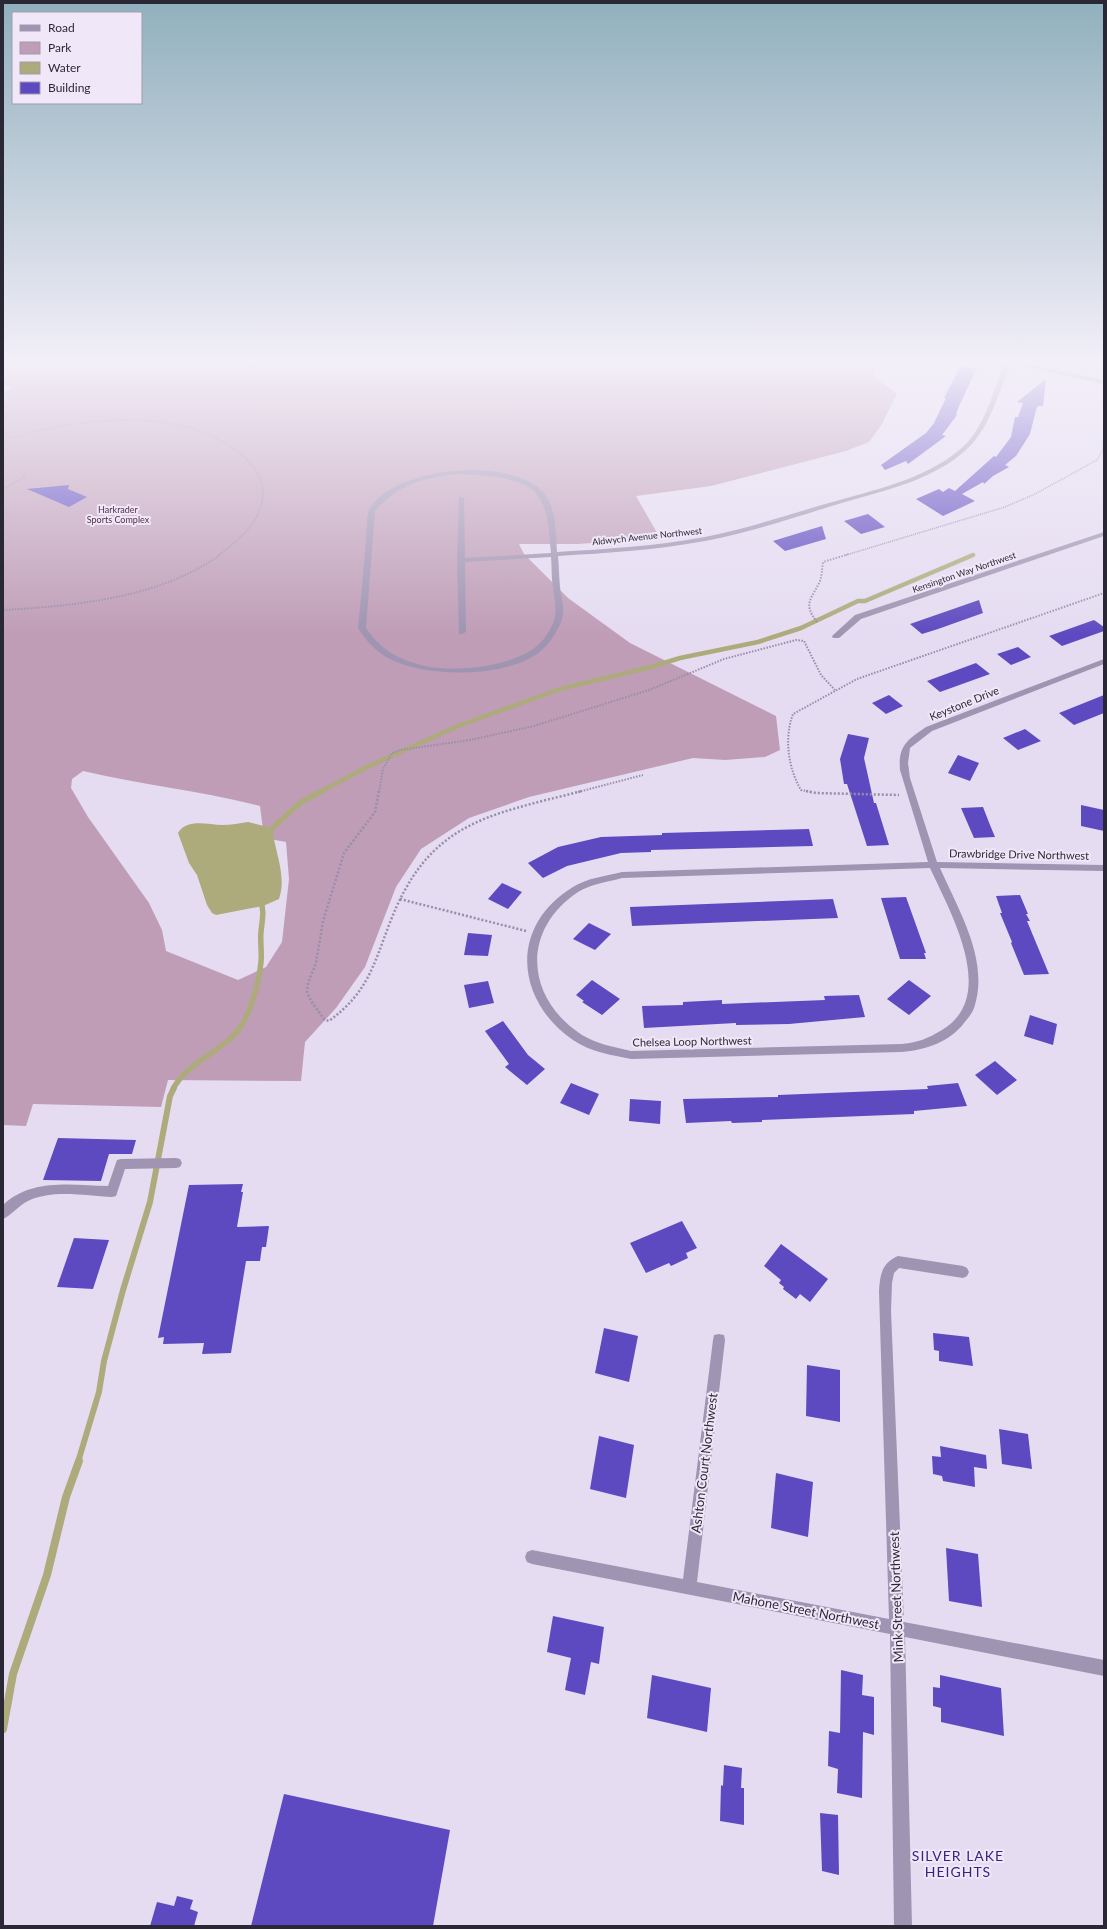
<svg xmlns="http://www.w3.org/2000/svg" width="1107" height="1929" font-family="Lato,sans-serif">
<rect width="100%" height="100%" fill="#e5dcf1"/>
<path fill="#bf9db6" fill-rule="evenodd" d="M3 365H872L875 377 897 394 882 424 869 442 846 451 711 486 636 496 660 538 578 544H519L524 554 568 598 630 643 776 716 780 750 765 757 725 760 693 758 529 797 469 818 421 849 396 887 365 967 336 1008 305 1042 301 1081 168 1080 161 1107 33 1104 26 1126 3 1125V392L12 388 3 385ZM83 771C142 785 202 791 260 806L264 838 286 842 289 879 282 942 266 967 238 980 166 951 162 930 149 903 88 817 71 788 72 779Z"/>
<path fill="#adab7c" d="M248 822 272 828C275 852 287 876 279 899L263 906 216 915 212 913 207 905 197 875 189 863 178 833C187 818 208 825 222 825 231 825 240 823 248 822Z"/>
<g fill="none" stroke-linecap="round" stroke-linejoin="round">
<path stroke="#adab7c" stroke-width="4.5" d="M320 792 367 767 458 726 560 689 651 667 680 658 758 642 801 628 858 601H865L973 555"/>
<g stroke="#adab7c" stroke-width="5.5">
<path d="M267 833 301 802 322 791"/>
<path d="M173 1089C185 1066 213 1055 232 1037 249 1022 259 984 261 962 262 952 260 942 261 932 262 920 265 911 260 899"/>
</g>
<path stroke="#adab7c" stroke-width="6" d="M78 1462 99 1392 104 1361 123 1290 150 1202 170 1096 174 1088"/>
<path stroke="#adab7c" stroke-width="8" d="M3 1729 13 1674 47 1575 66 1497 79 1461"/>
</g>
<g fill="#5e4ac0">
<path d="M960 367 977 368 959 406 956 414 957 415 942 435 946 436 908 464 906 461 885 470 881 465 926 433 934 423 946 398H944Z"/>
<path d="M1046 379 1043 406H1038L1036 410 1030 434 1016 456 1005 465 1009 467 993 476 984 484 983 482 962 494 975 501 943 516 916 499 939 489 943 492 949 488 955 491 994 456 996 457 1011 437 1015 417H1018L1023 403 1017 402Z"/>
<path d="M69 485 68 489 87 497 69 507 27 489Z"/>
<path d="M868 514 885 527 861 534 844 521Z"/>
<path d="M822 526 826 539 785 551 773 541Z"/>
<path d="M979 600 983 613 938 629 922 634 910 624Z"/>
<path d="M1094 620 1104 627V631L1062 646 1049 636Z"/>
<path d="M1018 647 1031 657 1011 665 997 654Z"/>
<path d="M976 663 990 674 940 692 927 681Z"/>
<path d="M889 695 903 706 886 714 872 703Z"/>
<path d="M1104 695V713L1074 725 1059 713Z"/>
<path d="M1025 729 1041 741 1018 750 1003 738Z"/>
<path d="M848 734 869 738 864 758 874 803H876L889 845 867 846 847 784H844L840 759Z"/>
<path d="M958 755 979 763 970 781 948 773Z"/>
<path d="M1081 805 1104 810V831L1081 826Z"/>
<path d="M983 807 990 825 995 837 974 838 961 808Z"/>
<path d="M809 829 813 846 651 850V852L621 853 567 866 543 878 528 863 558 847 601 837 662 835V833Z"/>
<path d="M502 883 522 892 508 909 488 899Z"/>
<path d="M1020 895 1028 914H1026L1030 921H1027L1049 974 1024 975 1011 943 1012 942 1000 913H1002L996 896Z"/>
<path d="M906 897 926 953H924L926 959H900L881 898Z"/>
<path d="M833 899 838 918 632 926 630 907Z"/>
<path d="M589 923 611 934 595 950 573 939Z"/>
<path d="M468 933 492 935 488 956 464 955Z"/>
<path d="M592 980 620 999 602 1015 582 1002 584 1001 576 995Z"/>
<path d="M909 980 931 996 909 1015 887 999Z"/>
<path d="M488 981 494 1003 469 1008 464 985Z"/>
<path d="M859 995 865 1017 789 1024 736 1025V1023L644 1028 642 1006 683 1005V1002L722 1000V1004L825 1000 824 996Z"/>
<path d="M1030 1015 1057 1024 1053 1045 1024 1036Z"/>
<path d="M503 1021 528 1055 545 1069 527 1085 505 1067 509 1064 485 1031Z"/>
<path d="M995 1061 1017 1080 997 1095 975 1075Z"/>
<path d="M571 1083 599 1094 589 1115 560 1103Z"/>
<path d="M958 1083 967 1106 914 1111V1114L762 1120V1122L732 1123 731 1121 686 1123 683 1099 778 1097V1095L928 1089 927 1086Z"/>
<path d="M630 1099 661 1101 660 1124 629 1121Z"/>
<path d="M58 1138 136 1140 132 1154H109L101 1181 43 1180Z"/>
<path d="M243 1184 241 1192H243L237 1227 269 1226 266 1247H262L260 1261H246L231 1353 202 1354 204 1343 163 1344 164 1337 158 1338 189 1185Z"/>
<path d="M682 1221 697 1248 686 1253 688 1258 671 1266 669 1263 646 1273 630 1243Z"/>
<path d="M74 1238 109 1240 93 1289 57 1287Z"/>
<path d="M781 1244 828 1279 810 1302 800 1294 796 1299 783 1289 784 1287 779 1283 781 1280 764 1266Z"/>
<path d="M604 1328 638 1336 629 1382 595 1373Z"/>
<path d="M933 1333 969 1337 973 1366 939 1361V1351L934 1350Z"/>
<path d="M807 1365 840 1370V1422L806 1416Z"/>
<path d="M999 1429 1028 1434 1032 1469 1002 1464Z"/>
<path d="M599 1436 634 1445 626 1498 590 1489Z"/>
<path d="M940 1446 986 1455 987 1469 974 1467 975 1487 943 1481 942 1476 933 1474 932 1456 941 1457Z"/>
<path d="M776 1473 813 1482 808 1537 771 1528Z"/>
<path d="M946 1548 978 1554 982 1607 949 1601Z"/>
<path d="M553 1616 604 1627 599 1664 591 1662 585 1695 565 1690 571 1658 547 1652Z"/>
<path d="M841 1670 863 1675 862 1695 874 1697V1735L863 1732 862 1798 837 1793 838 1769 828 1766 829 1731 840 1733Z"/>
<path d="M652 1675 711 1688 707 1732 647 1718Z"/>
<path d="M940 1675 1001 1688 1004 1736 941 1722V1708L933 1706V1687L940 1688Z"/>
<path d="M724 1765 742 1768 741 1788H744V1825L720 1821 721 1785 723 1786Z"/>
<path d="M284 1794 450 1830 433 1926H251Z"/>
<path d="M820 1813 838 1815 839 1875 822 1871Z"/>
<path d="M177 1896 193 1900 190 1909 198 1912 194 1926H150L157 1902 174 1906Z"/>
</g>
<g fill="none" stroke-linecap="round" stroke-linejoin="round">
<g stroke="#988dac" stroke-width="1.5" stroke-dasharray="1 1" stroke-linecap="butt">
<path d="M10 438C49 427 89 420 130 420 150 420 173 423 193 429 232 442 284 474 254 521 245 535 232 545 219 555"/>
<path d="M3 489 26 476"/>
<path d="M846 555 1005 507 1035 494 1097 460 1103 450 1104 434"/>
</g>
<g stroke="#988dac" stroke-width="2" stroke-dasharray="1.5 1.5" stroke-linecap="butt">
<path d="M3 610C74 606 162 598 221 554"/>
<path d="M817 622C802 603 812 599 820 581 822 575 822 569 823 562L849 554"/>
<path d="M379 792 383 769 392 753 400 750 470 740 534 726 649 690 724 659 796 640 804 641 821 675 835 690"/>
<path d="M578 792 643 775"/>
<path d="M811 792 801 790C788 768 784 738 793 714L857 679 1104 593"/>
</g>
<g stroke="#988dac" stroke-width="2.5" stroke-dasharray="2 2" stroke-linecap="butt">
<path d="M379 791 375 812 344 853 323 921 316 963 308 983 307 992 311 1001 324 1019 329 1021C367 993 373 967 389 925 428 822 485 816 582 791"/>
<path d="M806 791 816 793 899 795"/>
<path d="M400 899 526 931"/>
</g>
<g fill="#9f94b1" fill-rule="evenodd">
<path d="M1004 365H1010C999 392 990 427 968 448 936 479 887 490 845 502 798 516 753 532 705 541 657 550 607 553 558 556 559 566 559 577 560 587 561 599 566 610 561 622 556 634 547 647 537 654 502 678 424 678 388 658 375 651 366 640 358 628 361 598 364 567 366 537 367 530 366 517 369 510 393 466 509 457 542 491 556 505 556 533 557 552 606 549 657 546 705 537 751 528 795 512 840 500 882 488 930 477 964 446 985 426 993 391 1004 365ZM455 474C478 475 528 475 540 499 549 514 549 535 551 553L465 558 464 498 459 497 457 560 459 634H462L466 632 465 562 551 557C552 567 551 577 553 587 554 600 558 611 553 623 549 634 540 645 530 651 502 668 445 674 414 663 393 657 378 646 366 628L375 511C399 484 421 479 455 474Z"/>
<path d="M1024 365H1032L1104 380V384L1026 367Z"/>
<path d="M1104 532V536L861 619 839 638H833L832 636 855 615Z"/>
<path d="M1104 659V664L932 731 910 748 908 763 910 778 937 862 1104 865V871L940 868C959 911 990 961 974 1008 972 1014 967 1019 964 1023 950 1042 925 1050 902 1052L631 1059C612 1055 590 1052 573 1040 515 1000 509 926 573 887 587 878 606 876 622 872L928 862 900 770C898 746 907 740 926 727ZM930 868C950 912 999 996 942 1030 927 1039 919 1042 902 1044L631 1051C614 1047 597 1044 582 1035 525 998 521 930 578 892 591 884 608 882 622 878Z"/>
<path d="M176 1158 180 1159 182 1163 180 1167 176 1168 125 1169 116 1196 112 1197C86 1196 53 1189 28 1201 19 1205 12 1215 3 1219V1205C31 1178 72 1185 108 1186L117 1160 121 1159Z"/>
<path d="M898 1256 963 1266 967 1268 969 1272 967 1276 963 1278 899 1268 894 1273 892 1283 891 1311 904 1622 1104 1660V1676L905 1637 912 1926H894L890 1634 532 1564 527 1562 525 1557 527 1552 532 1550 683 1579 713 1340 714 1335 719 1334 724 1335 725 1340 697 1582 889 1619 879 1291C880 1274 882 1263 898 1256Z"/>
</g>
</g>
<linearGradient id="sky" x2="0" y2="1"><stop stop-color="#90b0bd"/><stop offset="0.57" stop-color="#f3eff9"/><stop offset="1" stop-color="#f3eff9" stop-opacity="0"/></linearGradient>
<rect width="1107" height="635" fill="url(#sky)"/>
<g text-anchor="middle" dominant-baseline="central" stroke-width="4" stroke-linejoin="round" paint-order="stroke">
<g font-size="9" fill="#532d48" stroke="#f0e8f9">
<text x="118" y="509">Harkrader<tspan x="118" dy="10">Sports Complex</tspan></text>
</g>
<g font-size="9" fill="#2b2836" stroke="#f0e8f9">
<text transform="translate(647 536) rotate(-6)">Aldwych Avenue Northwest</text>
<text transform="translate(964 572) rotate(-19)">Kensington Way Northwest</text>
</g>
<g font-size="11" fill="#2b2836" stroke="#f0e8f9">
<text transform="translate(964 703) rotate(-22)">Keystone Drive</text>
<text transform="translate(1019 854) rotate(1)">Drawbridge Drive Northwest</text>
<text transform="translate(692 1041) rotate(-1)">Chelsea Loop Northwest</text>
</g>
<g font-size="13" fill="#2b2836" stroke="#f0e8f9">
<text transform="translate(704 1463) rotate(-83)">Ashton Court Northwest</text>
<text transform="translate(896 1597) rotate(-92)">Mink Street Northwest</text>
<text transform="translate(806 1610) rotate(11)">Mahone Street Northwest</text>
</g>
<g font-size="14" letter-spacing="1" fill="#342581" stroke="#f0e8f9">
<text x="958" y="1855">SILVER LAKE<tspan x="958" dy="16">HEIGHTS</tspan></text>
</g>
</g>
<rect width="1107" height="1929" fill="none" stroke="#2b2836" stroke-width="8"/>
<rect x="12" y="12" width="130" height="92" fill="#f0e8f9" stroke="#a19bab"/>
<rect x="20" y="25" width="20" height="6" fill="#9f94b1" stroke="#a19bab"/>
<text x="48" y="32" font-size="12" fill="#2b2836">Road</text>
<rect x="20" y="42" width="20" height="12" fill="#bf9db6" stroke="#a19bab"/>
<text x="48" y="52" font-size="12" fill="#2b2836">Park</text>
<rect x="20" y="62" width="20" height="12" fill="#adab7c" stroke="#a19bab"/>
<text x="48" y="72" font-size="12" fill="#2b2836">Water</text>
<rect x="20" y="82" width="20" height="12" fill="#5e4ac0" stroke="#a19bab"/>
<text x="48" y="92" font-size="12" fill="#2b2836">Building</text>
</svg>
